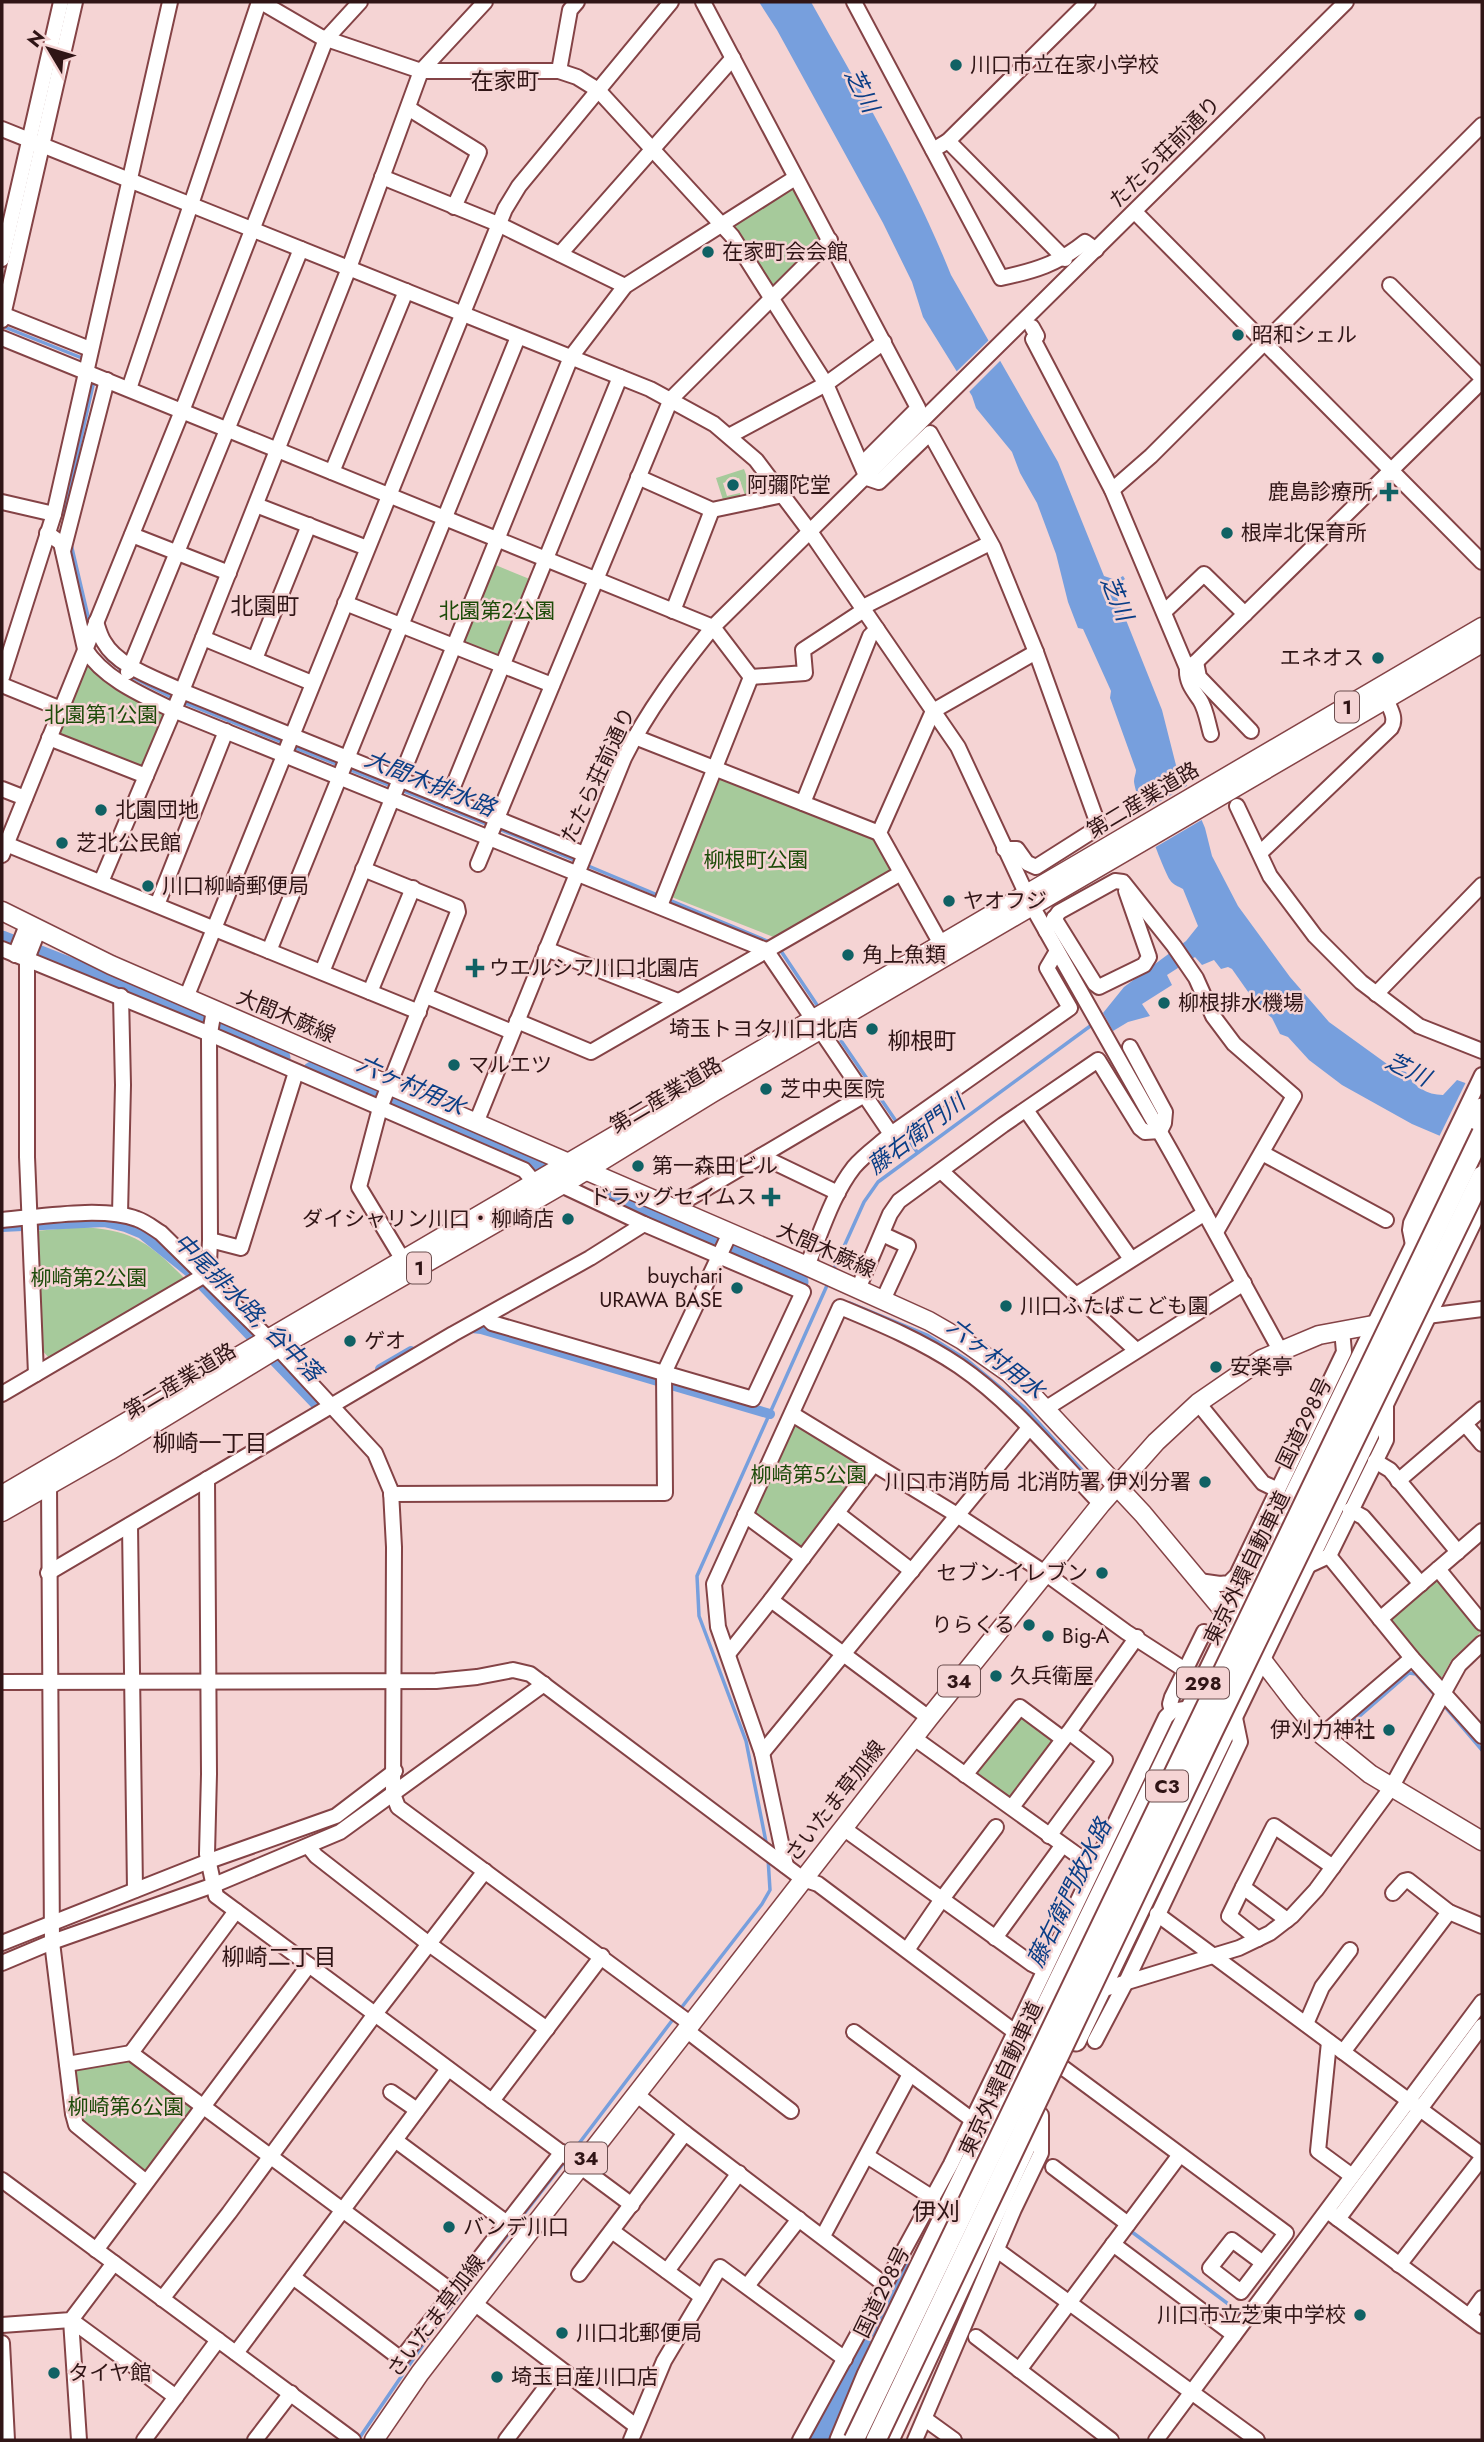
<svg xmlns="http://www.w3.org/2000/svg" width="1484" height="2442" font-family="Jost,'Noto Sans JP',sans-serif">
<rect width="100%" height="100%" fill="#f5d4d4"/>
<g fill="#a6ca9b">
<path d="M790 187 797 189 822 237 821 246 778 287 770 286 732 230V224Z"/>
<path d="M744 469 754 497 746 498 739 478 723 483 727 496 740 493 741 499 724 503 716 478Z"/>
<path d="M493 564 532 580 498 659 462 642Z"/>
<path d="M86 665H91L164 712 165 715 145 764 140 767 61 736 58 730Z"/>
<path d="M726 776 876 837 893 865 892 871 776 938 669 896 717 779Z"/>
<path d="M79 1227C132 1229 150 1243 186 1280L50 1359 40 1348 36 1231Z"/>
<path d="M798 1422 860 1461 862 1471 803 1547 798 1548 752 1513 789 1427Z"/>
<path d="M1437 1577 1482 1627V1631L1452 1659 1442 1677H1437L1388 1621 1390 1617Z"/>
<path d="M1019 1713 1056 1737 1012 1800 973 1773Z"/>
<path d="M128 2059 193 2108 194 2112 149 2170 143 2171 80 2122 74 2073 76 2070Z"/>
</g>
<path fill="#779fdd" d="M759 2H811C861 91 913 180 951 275L1058 462 1104 576 1116 580 1123 576 1125 579 1118 584 1116 595 1162 710 1179 777 1186 783 1205 828 1212 856 1238 906 1290 977 1329 1022 1394 1069 1406 1072C1413 1086 1427 1095 1443 1095L1457 1080 1482 1089 1459 1144 1412 1124 1342 1085 1309 1060 1288 1037 1280 1034 1272 1018 1258 1006 1232 969 1228 967 1221 969 1214 960 1202 965 1195 957 1167 975 1172 985 1142 1004 1150 1016 1128 1022 1113 1031 1103 1013 1124 987 1186 941 1198 926 1183 889C1178 886 1173 885 1170 880 1163 869 1134 792 1134 781 1134 777 1136 774 1136 770L1110 698 1111 691 1083 629 1078 628 1068 602 1056 554 1037 503 1020 473 1012 452 976 408 972 396 923 317 912 282 883 223 777 30Z"/>
<g fill="#f5d4d4">
<path d="M990 339 1002 359 967 394 954 374Z"/>
<path d="M1190 784 1205 818 1154 848 1140 813Z"/>
<path d="M1467 1080 1482 1086V1154L1438 1139Z"/>
</g>
<g fill="none" stroke-linecap="round" stroke-linejoin="round">
<g stroke="#779fdd" stroke-width="3.5">
<path d="M2 326 82 358"/>
<path d="M66 519 64 513 93 385"/>
<path d="M71 544 90 625"/>
<path d="M95 639 108 659 124 672"/>
<path d="M130 676 173 698"/>
<path d="M180 701 284 743"/>
<path d="M291 746 339 765"/>
<path d="M346 768 394 787"/>
<path d="M401 790 491 826"/>
<path d="M499 829 579 862"/>
<path d="M586 865 660 896"/>
<path d="M667 899 772 943"/>
<path d="M779 948 819 1008"/>
<path d="M833 1029 898 1124"/>
<path d="M902 1130 917 1152"/>
<path d="M833 1271 864 1202 878 1182 1093 1024"/>
<path d="M850 1303 927 1335 967 1360 1024 1407 1092 1481"/>
<path d="M1441 1702 1482 1750"/>
<path d="M1339 1734 1409 1673 1416 1674 1436 1696"/>
<path d="M767 1847 746 1741 699 1616 697 1576 829 1281"/>
<path d="M678 2012 762 1904 770 1890 768 1858"/>
<path d="M571 2154 674 2018"/>
<path d="M1132 2232 1243 2315"/>
<path d="M358 2440 431 2333 566 2160"/>
</g>
<g stroke="#779fdd" stroke-width="10">
<path d="M2 1227 104 1222 125 1227 142 1234 189 1272 318 1407 327 1401"/>
<path d="M463 1327 481 1329 770 1414"/>
<path d="M380 1369 411 1351"/>
</g>
<g stroke="#779fdd" stroke-width="19">
<path d="M2 940 160 1002 281 1058"/>
<path d="M312 1071 564 1180"/>
<path d="M607 1200 799 1282"/>
<path d="M819 2440 908 2271"/>
</g>
<g stroke="#844346" stroke-width="18">
<g id="minor">
<path d="M261 2 321 37 421 71H559L577 77 598 90 732 236 826 384 867 478 879 482 930 433 993 547 1036 652 1099 827 1036 867 1027 863 1017 849H1004"/>
<path d="M703 2 918 408 862 464"/>
<path d="M854 2 1001 278C1034 271 1058 264 1085 242L1096 250"/>
<path d="M559 71 570 10 577 2"/>
<path d="M408 108 479 152 454 207"/>
<path d="M2 129 650 389 714 424 756 460 811 533 958 747 1032 906 1174 1157 1280 1350"/>
<path d="M948 141 1065 259"/>
<path d="M933 150 948 141 1088 2"/>
<path d="M382 177 498 224 625 286"/>
<path d="M1135 212 1482 562"/>
<path d="M560 254 733 58"/>
<path d="M2 259 61 2"/>
<path d="M1390 285 1482 378"/>
<path d="M2 314 90 349"/>
<path d="M2 320 75 2"/>
<path d="M1032 327 1037 336 1033 339 1112 490 1187 668C1186 682 1193 690 1200 700 1206 709 1208 724 1211 734"/>
<path d="M2 338 713 627 751 677 660 906"/>
<path d="M129 389 259 2"/>
<path d="M729 436 826 384 884 342"/>
<path d="M332 472 406 291"/>
<path d="M638 477 712 510 783 495"/>
<path d="M1112 490 1151 456 1482 125"/>
<path d="M2 502 54 514"/>
<path d="M256 505 367 548"/>
<path d="M47 533 61 543 85 649C104 679 142 695 173 710L766 950 891 1134"/>
<path d="M132 535 229 573"/>
<path d="M63 551 107 380"/>
<path d="M345 603 552 685"/>
<path d="M863 607 990 543"/>
<path d="M673 611 712 510"/>
<path d="M1164 612 1204 574 1245 614"/>
<path d="M96 622C98 628 100 636 104 642 118 667 158 679 182 691L584 854"/>
<path d="M203 638 312 683"/>
<path d="M255 659 309 525"/>
<path d="M1196 662 1199 677 1251 731"/>
<path d="M1187 668 1196 662 1482 381"/>
<path d="M128 672 301 249"/>
<path d="M2 677 54 514 170 2"/>
<path d="M751 677 805 673 803 650 864 610"/>
<path d="M2 685 61 709"/>
<path d="M635 737 879 833"/>
<path d="M49 738 146 776"/>
<path d="M2 789 25 798"/>
<path d="M448 799 620 377"/>
<path d="M803 803 870 636 877 629"/>
<path d="M1237 806 1270 876 1315 936 1361 982 1419 1026 1482 1051"/>
<path d="M6 844 419 1012"/>
<path d="M1260 853 1391 728C1397 718 1390 709 1386 699"/>
<path d="M2 855 182 411 326 39 360 2"/>
<path d="M478 864 671 399 830 240"/>
<path d="M363 869 457 907 458 912 380 1108 359 1187 403 1260"/>
<path d="M101 882 182 691 349 268 421 71 485 2"/>
<path d="M157 905 226 731"/>
<path d="M1054 918 1095 984 1099 987 1103 985 1144 965 1149 957 1126 891"/>
<path d="M1046 931 1059 912 1115 881 1123 882 1174 946 1196 978 1213 1016 1234 1044 1294 1096 1216 1232"/>
<path d="M941 944 879 833 933 711 1036 652"/>
<path d="M2 949 210 1034 524 1170 535 1183"/>
<path d="M546 949 678 1001"/>
<path d="M269 951 518 337"/>
<path d="M15 955 27 925"/>
<path d="M322 972 571 357 625 286 795 178"/>
<path d="M370 992 413 888"/>
<path d="M1376 994 1482 885"/>
<path d="M426 996 512 1032"/>
<path d="M186 998 505 209 519 186 671 2"/>
<path d="M517 1021 591 1052 901 873"/>
<path d="M1026 1110 1131 1259"/>
<path d="M476 1123 624 758C648 710 679 669 713 627L1346 2"/>
<path d="M1262 1153 1386 1220"/>
<path d="M761 1156 838 1193"/>
<path d="M941 1171 1136 1350"/>
<path d="M673 1208 866 1094"/>
<path d="M120 1214 123 1085 121 996"/>
<path d="M2 1220C39 1217 103 1206 137 1219 146 1222 153 1228 161 1233L278 1348 375 1453 391 1491 394 1547 393 1794 398 1807 691 2024"/>
<path d="M882 1234 908 1246 883 1300"/>
<path d="M210 1240 241 1248 296 1072"/>
<path d="M1414 1250 1410 1230 1411 1223 1482 1075"/>
<path d="M807 1266C821 1233 832 1195 854 1167 865 1154 879 1145 891 1134L1070 1008 1047 968 1057 951"/>
<path d="M858 1289 890 1214 899 1201 1003 1125 1098 1060 1140 1128 1145 1132 1160 1131 1164 1123 1165 1112 1130 1047"/>
<path d="M1076 1295 1205 1213"/>
<path d="M1427 1316 1482 1309"/>
<path d="M486 1317 492 1323 753 1399 803 1292 644 1224 561 1185"/>
<path d="M36 1374 27 1157V959L38 931"/>
<path d="M2 1394 205 1275 209 1264 210 1240 209 1039 214 1010"/>
<path d="M1198 1403 1263 1483 1278 1490"/>
<path d="M1045 1409 1244 1283"/>
<path d="M792 1414 957 1515 1045 1573 1126 1632 1185 1670"/>
<path d="M1465 1424 1482 1444"/>
<path d="M1375 1461 1390 1470 1458 1552"/>
<path d="M207 1479 209 1774 207 1854 216 1896 632 2205"/>
<path d="M1398 1481 1482 1409"/>
<path d="M49 1484 52 1942 73 2114 76 2125 146 2182"/>
<path d="M391 1494 665 1493 664 1373 730 1233"/>
<path d="M1350 1510 1363 1517 1421 1584"/>
<path d="M837 1513 912 1571"/>
<path d="M745 1515 803 1558"/>
<path d="M130 1525 135 1890"/>
<path d="M1329 1556 1386 1440V1405"/>
<path d="M1305 1567 1329 1556 1412 1658 1482 1736"/>
<path d="M1438 1569 1482 1623"/>
<path d="M48 1573 453 1334 590 1258 644 1224"/>
<path d="M1199 1581 1220 1584 1229 1583 1237 1575 1344 1352 1342 1330"/>
<path d="M771 1600 873 1465"/>
<path d="M1380 1619 1482 1531"/>
<path d="M728 1654 771 1600 929 1718"/>
<path d="M2 1682 436 1681 477 1677 513 1670 530 1674 803 1879 818 1884 1015 2032 951 2164 800 2440"/>
<path d="M1172 1711 1170 1704 1172 1697 1204 1632"/>
<path d="M1322 1735 1412 1658"/>
<path d="M914 1738 1094 1867"/>
<path d="M762 1753 1029 1428"/>
<path d="M965 1775 1020 1707 1063 1739"/>
<path d="M1012 1807 1068 1733"/>
<path d="M843 1828 1032 1964 1044 1970"/>
<path d="M1049 1836 1105 1760 1069 1732 1137 1637"/>
<path d="M308 1846 316 1856 429 1944 547 2029"/>
<path d="M786 1866 762 1753 718 1627 714 1584 840 1307C881 1324 922 1341 959 1366 1013 1403 1056 1457 1101 1504"/>
<path d="M1243 1887 1229 1916 1258 1939"/>
<path d="M1393 1893 1404 1881 1408 1880 1449 1912 1482 1926"/>
<path d="M1157 1914 1482 2155"/>
<path d="M1287 1920 1243 1887 1274 1826 1333 1867"/>
<path d="M995 1938 1062 1846"/>
<path d="M2 1943 209 1861 336 1816 395 1771"/>
<path d="M907 1950 942 1899 996 1827"/>
<path d="M2 1963 52 1942 214 1885 340 1832 544 1684"/>
<path d="M1101 1990 1239 1948 1270 1933 1292 1916 1316 1890 1391 1788 1459 1665 1482 1643"/>
<path d="M1306 2024 1322 1987 1350 1950"/>
<path d="M686 2030 791 2111"/>
<path d="M854 2032 971 2119"/>
<path d="M1023 2037 1015 2032 1166 1717 1172 1711 1191 1708"/>
<path d="M1095 2041 1126 1982 1240 1742 1234 1713"/>
<path d="M1329 2042 1318 2151 1352 2176"/>
<path d="M1343 2052 1449 1912"/>
<path d="M131 2053 236 1911"/>
<path d="M1050 2058 1286 2233 1241 2292 1210 2268 1232 2240 1263 2263"/>
<path d="M67 2064 131 2053 453 2292"/>
<path d="M391 2092 417 2110"/>
<path d="M636 2094 685 2133"/>
<path d="M492 2101 602 1956"/>
<path d="M395 2140 507 2223"/>
<path d="M867 2156 933 2198"/>
<path d="M1053 2167 1128 2224"/>
<path d="M2 2180 353 2440"/>
<path d="M1330 2213 1482 2326"/>
<path d="M1338 2219 1482 2026"/>
<path d="M612 2231 702 2297"/>
<path d="M823 2236 910 2074"/>
<path d="M1113 2244 1234 2335"/>
<path d="M96 2250 309 1965"/>
<path d="M997 2250 1257 2440"/>
<path d="M1399 2265 1482 2158"/>
<path d="M667 2271 739 2173"/>
<path d="M579 2274 685 2133 884 2284"/>
<path d="M293 2277 401 2359 562 2152"/>
<path d="M747 2286 799 2219"/>
<path d="M162 2299 229 2213 375 2014 485 1871"/>
<path d="M474 2303 636 2426"/>
<path d="M1469 2316 1482 2298"/>
<path d="M71 2320 176 2397"/>
<path d="M71 2320 79 2440"/>
<path d="M2 2325 71 2320 114 2263"/>
<path d="M976 2337 1111 2440"/>
<path d="M2 2343 7 2440"/>
<path d="M236 2353 448 2069"/>
<path d="M1019 2370 1179 2156"/>
<path d="M925 2419 954 2440"/>
<path d="M144 2440 218 2340"/>
<path d="M255 2440 291 2393"/>
<path d="M506 2440 559 2370"/>
<path d="M631 2440 664 2361 720 2267 845 2359"/>
<path d="M915 2440 1014 2209 1041 2153V2115"/>
<path d="M1156 2440 1482 2002"/>
</g>
</g>
<g stroke="#844346" stroke-width="21">
<g id="major">
<path d="M2 911 111 965 807 1266 929 1321 962 1340 1009 1373 1032 1395 1143 1514 1233 1622 1295 1703 1322 1735 1370 1774 1482 1841"/>
<path d="M2 1495 1482 627"/>
<path d="M2 1512 109 1451 278 1348 572 1179 712 1093 1482 643"/>
<path d="M374 2440 420 2373 474 2303 929 1718 1101 1504 1156 1442 1198 1403 1262 1359 1319 1335 1389 1322"/>
</g>
</g>
<g stroke="#844346" stroke-width="23">
<g id="highway">
<path d="M1076 2041 1482 1200"/>
<path d="M840 2440 867 2375 1482 1108"/>
<path d="M889 2440 1030 2137"/>
</g>
</g>
<use href="#minor" stroke="#fff" stroke-width="14"/>
<use href="#major" stroke="#fff" stroke-width="18"/>
<use href="#highway" stroke="#fff" stroke-width="19"/>
<g stroke="#844346" stroke-width="23" stroke-linecap="butt">
<g id="highway-bridge">
<path d="M854 2440 1482 1133"/>
<path d="M876 2440 1212 1733 1482 1176"/>
</g>
</g>
<use href="#highway-bridge" stroke="#fff" stroke-width="19"/>
</g>
<g fill="#106164" stroke="#f5d4d4" stroke-width="2.5">
<circle cx="956" cy="65" r="7"/>
<circle cx="708" cy="252" r="7"/>
<circle cx="1238" cy="335" r="7"/>
<circle cx="733" cy="485" r="7"/>
<path d="M1385.5 481.5h7v7h7v7h-7v7h-7v-7h-7v-7h7z"/>
<circle cx="1227" cy="533" r="7"/>
<circle cx="1378" cy="658" r="7"/>
<circle cx="101" cy="810" r="7"/>
<circle cx="62" cy="843" r="7"/>
<circle cx="148" cy="886" r="7"/>
<circle cx="949" cy="901" r="7"/>
<circle cx="848" cy="955" r="7"/>
<path d="M471.5 957.5h7v7h7v7h-7v7h-7v-7h-7v-7h7z"/>
<circle cx="1164" cy="1003" r="7"/>
<circle cx="872" cy="1029" r="7"/>
<circle cx="454" cy="1065" r="7"/>
<circle cx="766" cy="1089" r="7"/>
<circle cx="638" cy="1166" r="7"/>
<path d="M767.5 1186.5h7v7h7v7h-7v7h-7v-7h-7v-7h7z"/>
<circle cx="568" cy="1219" r="7"/>
<circle cx="737" cy="1288" r="7"/>
<circle cx="1006" cy="1306" r="7"/>
<circle cx="350" cy="1341" r="7"/>
<circle cx="1216" cy="1367" r="7"/>
<circle cx="1205" cy="1482" r="7"/>
<circle cx="1102" cy="1573" r="7"/>
<circle cx="1029" cy="1625" r="7"/>
<circle cx="1048" cy="1636" r="7"/>
<circle cx="996" cy="1676" r="7"/>
<circle cx="1389" cy="1730" r="7"/>
<circle cx="449" cy="2227" r="7"/>
<circle cx="1360" cy="2315" r="7"/>
<circle cx="562" cy="2333" r="7"/>
<circle cx="54" cy="2373" r="7"/>
<circle cx="497" cy="2377" r="7"/>
</g>
<g text-anchor="middle" dominant-baseline="central" stroke-width="5" stroke-linejoin="round" paint-order="stroke">
<g fill="#f5d4d4" stroke="#6b4e4f" stroke-width="2">
<rect x="1335" y="691.5" width="24" height="31" rx="5"/>
<rect x="407" y="1252.5" width="24" height="31" rx="5"/>
<rect x="938" y="1665.5" width="42" height="31" rx="5"/>
<rect x="1177" y="1667.5" width="52" height="31" rx="5"/>
<rect x="1146" y="1770.5" width="42" height="31" rx="5"/>
<rect x="565" y="2142.5" width="42" height="31" rx="5"/>
</g>
<g font-size="19" font-weight="bold" fill="#301516">
<text x="1347" y="707">1</text>
<text x="419" y="1268">1</text>
<text x="959" y="1681">34</text>
<text x="1203" y="1683">298</text>
<text x="1167" y="1786">C3</text>
<text x="586" y="2158">34</text>
</g>
<g font-size="21" fill="#301516" stroke="#f5d4d4" text-anchor="start">
<text x="970" y="65">川口市立在家小学校</text>
<text x="722" y="252">在家町会会館</text>
<text x="1252" y="335">昭和シェル</text>
<text x="747" y="485">阿彌陀堂</text>
<text x="1373" y="492" text-anchor="end">鹿島診療所</text>
<text x="1241" y="533">根岸北保育所</text>
<text x="1364" y="658" text-anchor="end">エネオス</text>
<text x="115" y="810">北園団地</text>
<text x="76" y="843">芝北公民館</text>
<text x="162" y="886">川口柳崎郵便局</text>
<text x="963" y="901">ヤオフジ</text>
<text x="862" y="955">角上魚類</text>
<text x="489" y="968">ウエルシア川口北園店</text>
<text x="1178" y="1003">柳根排水機場</text>
<text x="858" y="1029" text-anchor="end">埼玉トヨタ川口北店</text>
<text x="468" y="1065">マルエツ</text>
<text x="780" y="1089">芝中央医院</text>
<text x="652" y="1166">第一森田ビル</text>
<text x="757" y="1197" text-anchor="end">ドラッグセイムス</text>
<text x="554" y="1219" text-anchor="end">ダイシャリン川口・柳崎店</text>
<text x="723" y="1276" text-anchor="end">buychari<tspan x="723" dy="24">URAWA BASE</tspan></text>
<text x="1020" y="1306">川口ふたばこども園</text>
<text x="364" y="1341">ゲオ</text>
<text x="1230" y="1367">安楽亭</text>
<text x="1191" y="1482" text-anchor="end">川口市消防局 北消防署 伊刈分署</text>
<text x="1088" y="1573" text-anchor="end">セブン-イレブン</text>
<text x="1015" y="1625" text-anchor="end">りらくる</text>
<text x="1062" y="1636">Big-A</text>
<text x="1010" y="1676">久兵衛屋</text>
<text x="1375" y="1730" text-anchor="end">伊刈力神社</text>
<text x="463" y="2227">バンデ川口</text>
<text x="1346" y="2315" text-anchor="end">川口市立芝東中学校</text>
<text x="576" y="2333">川口北郵便局</text>
<text x="68" y="2373">タイヤ館</text>
<text x="511" y="2377">埼玉日産川口店</text>
</g>
<g font-size="21" fill="#301516" stroke="#f5d4d4">
<text transform="translate(1165 152) rotate(-45)">たたら荘前通り</text>
<text transform="translate(598 775) rotate(-65)">たたら荘前通り</text>
<text transform="translate(1143 800) rotate(-31)">第二産業道路</text>
<text transform="translate(286 1016) rotate(23)">大間木蕨線</text>
<text transform="translate(666 1095) rotate(-31)">第二産業道路</text>
<text transform="translate(826 1250) rotate(24)">大間木蕨線</text>
<text transform="translate(180 1381) rotate(-31)">第二産業道路</text>
<text transform="translate(1304 1423) rotate(-64)">国道298号</text>
<text transform="translate(1247 1568) rotate(-64)">東京外環自動車道</text>
<text transform="translate(835 1801) rotate(-52)">さいたま草加線</text>
<text transform="translate(1001 2079) rotate(-65)">東京外環自動車道</text>
<text transform="translate(882 2292) rotate(-64)">国道298号</text>
<text transform="translate(436 2316) rotate(-53)">さいたま草加線</text>
</g>
<g font-size="21" fill="#1d4b09" stroke="#f5d4d4">
<text x="497" y="611">北園第2公園</text>
<text x="101" y="715">北園第1公園</text>
<text x="756" y="860">柳根町公園</text>
<text x="89" y="1278">柳崎第2公園</text>
<text x="809" y="1475">柳崎第5公園</text>
<text x="126" y="2107">柳崎第6公園</text>
</g>
<g font-size="23" fill="#301516" stroke="#f5d4d4">
<text x="505" y="81">在家町</text>
<text x="265" y="606">北園町</text>
<text x="922" y="1041">柳根町</text>
<text x="210" y="1443">柳崎一丁目</text>
<text x="279" y="1957">柳崎二丁目</text>
</g>
<g font-size="23" font-style="italic" fill="#0a3e86" stroke="#f5d4d4">
<text transform="translate(862 90) rotate(63)">芝川</text>
<text transform="translate(1117 598) rotate(67)">芝川</text>
<text transform="translate(430 783) rotate(22)">大間木排水路</text>
<text transform="translate(1408 1069) rotate(26)">芝川</text>
<text transform="translate(411 1085) rotate(24)">六ヶ村用水</text>
<text transform="translate(916 1134) rotate(-37)">藤右衛門川</text>
<text transform="translate(248 1307) rotate(45)">中尾排水路; 谷中落</text>
<text transform="translate(996 1358) rotate(38)">六ヶ村用水</text>
<text transform="translate(1069 1893) rotate(-64)">藤右衛門放水路</text>
</g>
<g font-size="24" fill="#301516" stroke="#f5d4d4">
<text x="936" y="2211">伊刈</text>
</g>
</g>
<rect width="1484" height="2442" fill="none" stroke="#301516" stroke-width="7"/>
<g transform="translate(49 49) rotate(308)" stroke="#f5d4d4" stroke-width="5" paint-order="stroke">
<path d="M0-5L12 26L0 18L-12 26Z" fill="#301516"/>
<text y="-10" font-size="19" font-weight="bold" text-anchor="middle" fill="#301516">N</text>
</g>
</svg>
